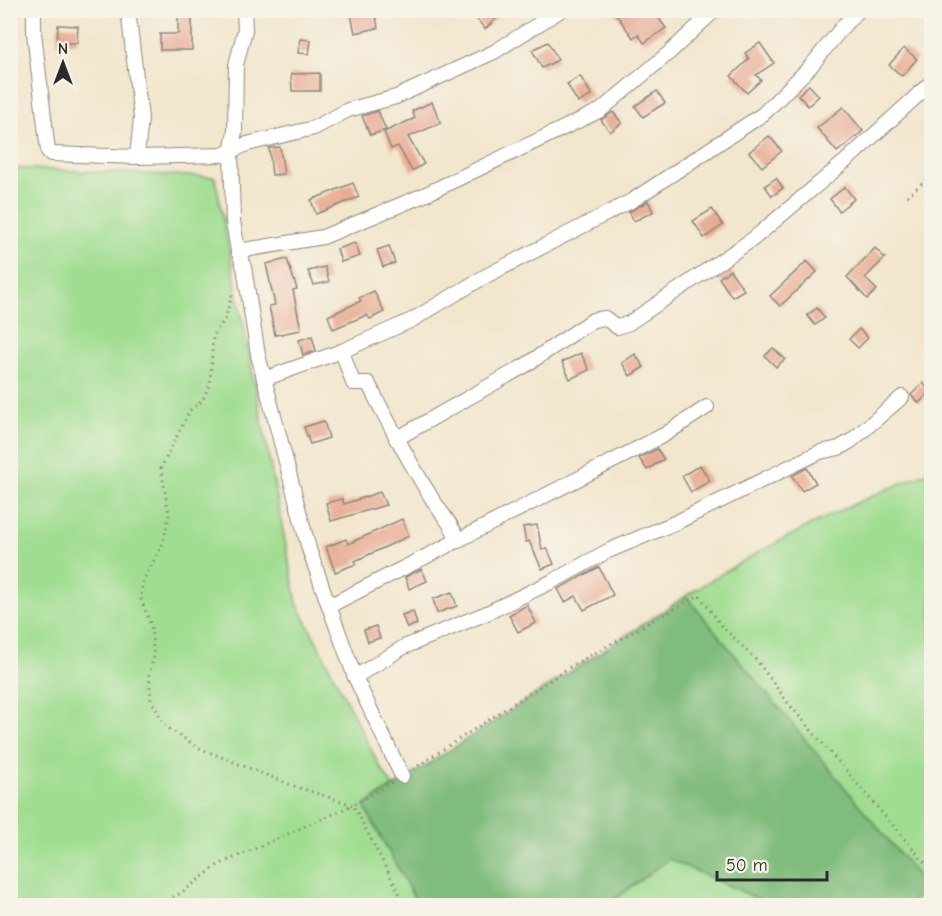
<svg xmlns="http://www.w3.org/2000/svg" width="942" height="916" font-family="'Comic Neue',sans-serif">
<rect width="100%" height="100%" fill="#f7f3e8"/>
<filter id="ink" filterUnits="userSpaceOnUse"><feTurbulence type="fractalNoise" baseFrequency=".0167" numOctaves="2"/><feDisplacementMap in="SourceGraphic" scale="12" xChannelSelector="R" yChannelSelector="G"/><feConvolveMatrix kernelMatrix="1 2 1 2 8 2 1 2 1" color-interpolation-filters="sRGB"/></filter>
<filter id="wash" filterUnits="userSpaceOnUse"><feTurbulence type="fractalNoise" baseFrequency=".008" numOctaves="4" result="noise"/><feDisplacementMap in="SourceGraphic" scale="24" xChannelSelector="R" yChannelSelector="G"/><feGaussianBlur stdDeviation="1.35" result="paint"/><feColorMatrix in="noise" values="0 0 0 0 0 0 0 0 0 0 0 0 0 0 0 0 0 1.4 0 .05"/><feComposite in="paint" operator="in"/></filter>
<g filter="url(#wash)">
<rect width="100%" height="100%" fill="#f2e6cc"/>
<g fill="#a0dd91" stroke="#66845e" stroke-width="1.5">
<path d="M11 168 215 177 297 603 379 765 393 786 364 806 418 905 11 906Z"/>
<path d="M931 471V905H907L927 888 686 596C763 546 846 505 931 471Z"/>
<path d="M669 859 772 905 606 906Z"/>
</g>
<path fill="#80bc7b" stroke="#567453" stroke-width="1.5" d="M686 596 928 888 907 905H772L669 859 606 905H418L364 806Z"/>
<g id="blocks">
<g fill="#e8ac94">
<path d="M350 10H375L378 28 355 33Z"/>
<path d="M469 10H491L497 18 485 29Z"/>
<path d="M613 10H653L666 28 644 43 638 34 633 38Z"/>
<path d="M178 12H192V50H160V34H178Z"/>
<path d="M58 25 78 26 77 43H57Z"/>
<path d="M300 39 311 40 309 54 298 53Z"/>
<path d="M548 42 558 60 542 68 532 50Z"/>
<path d="M760 43 774 63 756 75 761 80 747 93 731 76 749 59 745 53Z"/>
<path d="M904 48 917 59 902 76 889 65Z"/>
<path d="M320 73V91H292L291 74Z"/>
<path d="M580 76 592 95 578 103 567 84Z"/>
<path d="M809 85 819 96 808 106 798 95Z"/>
<path d="M657 91 665 103 643 117 635 106Z"/>
<path d="M432 102 441 123 408 137 424 164 412 171 398 146 391 149 384 132 415 118 412 111Z"/>
<path d="M843 107 863 131 837 152 817 128Z"/>
<path d="M378 111 386 130 370 135 362 116Z"/>
<path d="M613 112 622 123 610 132 601 120Z"/>
<path d="M769 136 782 151 762 167 749 152Z"/>
<path d="M280 147 284 174 272 175 269 148Z"/>
<path d="M776 178 783 188 772 196 765 186Z"/>
<path d="M353 183 359 197 316 214 311 200Z"/>
<path d="M845 187 854 199 839 211 830 199Z"/>
<path d="M648 201 653 212 634 221 629 212Z"/>
<path d="M712 209 723 225 704 238 693 221Z"/>
<path d="M355 243 360 256 341 262 337 249Z"/>
<path d="M389 246 395 263 383 267 377 250Z"/>
<path d="M875 248 885 258 865 278 877 290 867 299 847 277Z"/>
<path d="M287 259 297 289 293 290 301 330 275 335 269 306 275 305 266 264Z"/>
<path d="M807 261 817 272 780 306 770 296Z"/>
<path d="M325 267 329 282 314 285 308 271Z"/>
<path d="M730 270 744 290 732 297 719 278Z"/>
<path d="M374 291 384 312 370 319 367 315 333 329 328 316 361 301 359 298Z"/>
<path d="M817 308 825 318 815 325 807 315Z"/>
<path d="M859 329 868 338 858 348 849 339Z"/>
<path d="M312 336 316 351 303 355 299 340Z"/>
<path d="M773 348 785 359 776 367 765 356Z"/>
<path d="M581 353 589 370 570 379 562 362Z"/>
<path d="M635 354 644 367 630 376 622 363Z"/>
<path d="M923 383 931 391 919 403 911 395Z"/>
<path d="M324 421 329 438 310 444 304 427Z"/>
<path d="M657 449 664 459 647 470 639 458Z"/>
<path d="M700 465 710 481 691 492 682 476Z"/>
<path d="M807 468 816 483 802 491 792 476Z"/>
<path d="M380 492 386 505 331 521 326 503 342 499 344 504Z"/>
<path d="M402 519 409 536 355 561 356 564 335 572 326 547 346 539 348 544Z"/>
<path d="M537 525 542 550 547 548 554 564 542 569 529 541 526 542 523 527Z"/>
<path d="M599 567 613 595 584 610 576 596 565 602 558 589Z"/>
<path d="M422 569 427 581 409 589 405 577Z"/>
<path d="M452 592 457 606 437 613 433 599Z"/>
<path d="M527 605 536 623 518 632 509 615Z"/>
<path d="M413 611 417 624 407 628 402 615Z"/>
<path d="M376 626 380 638 368 642 364 630Z"/>
</g>
</g>
</g>
<g filter="url(#ink)">
<use href="#blocks" fill-opacity="0" stroke="#8e887c" stroke-width="1.5"/>
<g fill="none" stroke-linecap="round" stroke-linejoin="round">
<g stroke="#8e887c" stroke-width="16">
<g id="street">
<path d="M34 10V33L48 151 51 154 137 157 222 155 247 144 314 128 348 110 396 97 494 52 561 10"/>
<path d="M128 10 141 118 137 157"/>
<path d="M244 10 245 30 236 65 235 132 231 152 233 221 238 251 244 267 258 355 309 549 329 606 355 677 402 776"/>
<path d="M238 251 323 237 424 195 601 110 670 52 715 10"/>
<path d="M342 351 353 383H368C388 422 408 460 431 497 439 511 454 526 458 541"/>
<path d="M264 379 342 351 412 320 484 277 633 200 763 114 811 66 845 24 859 10"/>
<path d="M396 439 526 365 593 320 605 318 617 327 629 323 753 239 848 159 932 82"/>
<path d="M329 606 664 435 707 407"/>
<path d="M355 677 404 647 487 613 553 581 608 551 677 522 820 452 839 448 851 441 902 397"/>
</g>
</g>
<g stroke="#8e887c" stroke-width="3" stroke-dasharray="1.5 4.5" stroke-linecap="butt">
<path d="M907 196 932 175"/>
<path d="M413 769 573 665 699 595 720 624 758 662 788 703 932 871"/>
<path d="M392 782 353 805 406 906"/>
<path d="M157 906 181 893 218 865 353 805 291 785 199 748 166 727 151 700 149 674 154 656 151 625 141 599 142 583 163 544 169 515 161 468 190 410 202 401 210 384 213 336 225 319 233 292"/>
</g>
<use href="#street" stroke="#fff" stroke-width="14"/>
</g>
</g>
<rect width="942" height="916" fill="none" stroke="#f7f3e8" stroke-width="36"/>
<g transform="translate(63 63)" stroke="#f7f3e8" stroke-width="4.5" paint-order="stroke">
<path d="M0-4.5L10 22L0 15L-10 22Z" fill="#2b2b2b"/>
<text y="-9" font-size="16" font-weight="bold" text-anchor="middle" fill="#2b2b2b">N</text>
</g>
<path d="M717 871v9h110v-9" fill="none" stroke="#2b2b2b" stroke-width="3"/>
<text x="726" y="871" font-size="18" fill="#2b2b2b" stroke="#f7f3e8" stroke-width="4.5" paint-order="stroke">50 m</text>
</svg>
